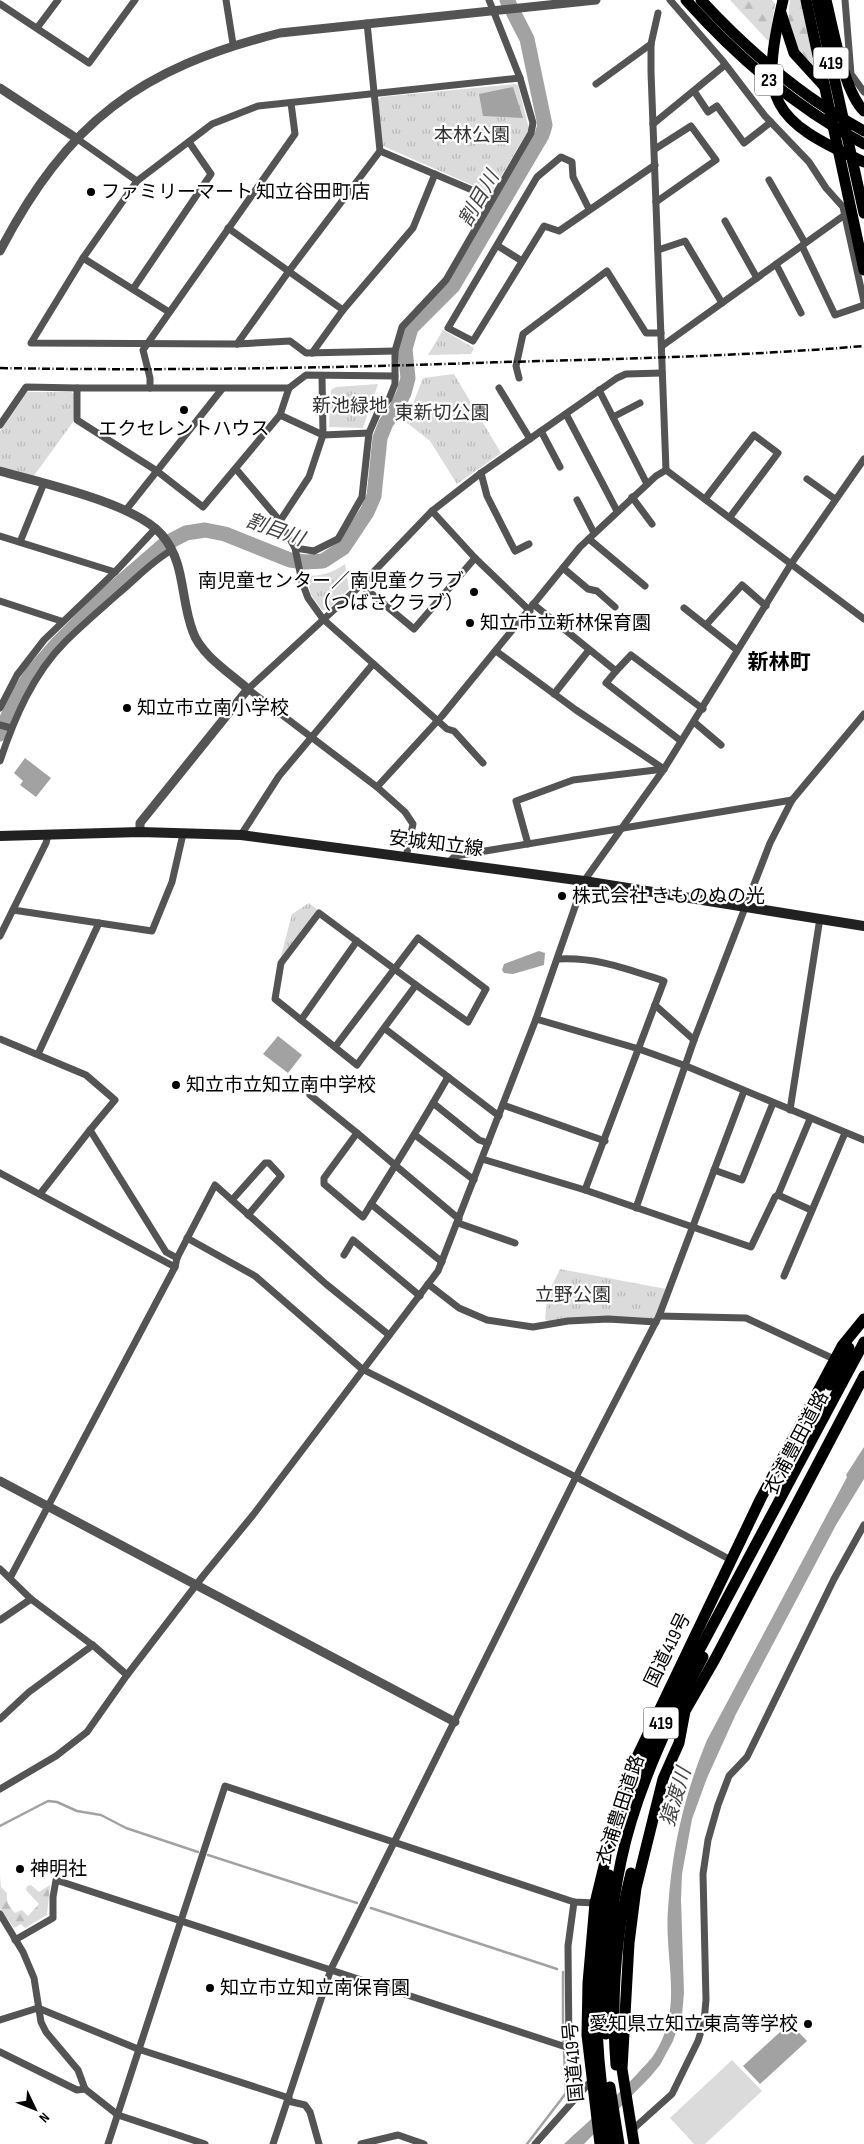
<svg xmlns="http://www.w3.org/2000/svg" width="864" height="2144" font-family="'Sofia Sans Condensed','Noto Sans JP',sans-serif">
<defs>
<pattern id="forest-firs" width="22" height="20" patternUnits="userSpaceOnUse" patternTransform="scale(1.25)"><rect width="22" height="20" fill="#dbdbdb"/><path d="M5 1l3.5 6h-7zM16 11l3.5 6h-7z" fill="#bababa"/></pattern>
<pattern id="park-tufts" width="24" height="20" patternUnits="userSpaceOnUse" patternTransform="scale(1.25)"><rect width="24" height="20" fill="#dbdbdb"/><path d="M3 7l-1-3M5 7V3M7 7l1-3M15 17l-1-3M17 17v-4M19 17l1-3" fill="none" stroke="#bababa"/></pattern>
</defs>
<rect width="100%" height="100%" fill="#fff"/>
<path fill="#dbdbdb" d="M732 2060 762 2091 705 2144H694L670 2118Z"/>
<g fill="url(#forest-firs)">
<path d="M730 0H772L775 4 769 42Z"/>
<path d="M790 0H801L814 66C789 44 786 32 790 0Z"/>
<path d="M0 1876 1 1887 7 1893C6 1902 9 1906 15 1913L22 1910 28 1916 39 1904 26 1890 27 1886 31 1885 39 1892 50 1885 47 1915 25 1928 21 1924 14 1928 0 1908Z"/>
</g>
<g fill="url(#park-tufts)">
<path d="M515 84 518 85 529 129 493 190 488 192 383 146 378 100 381 97Z"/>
<path d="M443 330 474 348 471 354 428 355Z"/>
<path d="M454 374 501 453 457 484 430 441 406 422 423 378Z"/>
<path d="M378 384 363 428 329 427 331 390 336 387Z"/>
<path d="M27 392H71L74 394 73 422 33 477 0 466V431Z"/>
<path d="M345 564 349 589 327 610H322L311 595 306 576C322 576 332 573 345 564Z"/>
<path d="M309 903 318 910 280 960 292 914Z"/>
<path d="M560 1269 666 1289 655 1320 549 1322 545 1319 548 1294Z"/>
</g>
<g fill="#a2a2a2">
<path d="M513 87 523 118 483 116 479 94Z"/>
<path d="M25 758 51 778 36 797 20 785 23 781 14 773Z"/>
<path d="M539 951 545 953 544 965 513 974 504 973 502 970 504 964Z"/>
<path d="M278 1036 302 1055 288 1073 263 1054Z"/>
<path d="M864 1447V1479L836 1525 736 1714 707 1778 692 1819 682 1874 681 1899 684 1993 682 2015 673 2041 660 2065 650 2077 584 2144H564C589 2121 615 2098 638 2073 643 2067 651 2060 655 2053 684 2007 664 1959 668 1909 672 1848 684 1796 707 1740L847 1477 846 1475Z"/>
<path d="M790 2023 807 2041 760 2084 743 2066Z"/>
</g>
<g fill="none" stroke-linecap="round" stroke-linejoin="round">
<g stroke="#a2a2a2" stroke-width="2.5">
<path d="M0 1826 48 1801 57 1802 77 1811 101 1815 126 1828 198 1852"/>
<path d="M208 1855 357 1903"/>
<path d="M371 1908 557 1969"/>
<path d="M563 1972V2041"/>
<path d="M527 2144 566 2093 564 2052"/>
</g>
<path stroke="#a2a2a2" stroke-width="15" d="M0 734 17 696 32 673 58 643 105 596 165 544 186 533 205 530 225 534 290 560 305 562 323 561 343 548 367 512 374 496 380 438 386 423 396 409 404 393 408 378 405 349 411 328 453 286 542 135 545 125 527 39 507 0"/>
<g stroke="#545454" stroke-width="7">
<path d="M226 0 233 44"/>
<path d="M670 0 722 60 765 116 809 162 826 188 843 207 864 302"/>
<path d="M845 0 851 74 864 92"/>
<path d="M0 4 89 63 135 0"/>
<path d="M658 13 651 44V72L666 470"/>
<path d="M37 28 58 0"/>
<path d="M596 84 651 44"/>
<path d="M694 91 708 112 717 106 744 143 771 122"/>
<path d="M653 124 725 65"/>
<path d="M76 138 137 181"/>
<path d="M655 149 691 126 716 160 656 202"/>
<path d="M380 151 491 198"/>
<path d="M769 180 805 243"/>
<path d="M589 209 573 177 572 162 561 157 537 177 448 328 473 341 544 226 559 231 655 165"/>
<path d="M725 221 757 278"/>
<path d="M228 228 343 310 413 228 435 174"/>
<path d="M498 246 522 261"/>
<path d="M802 246 835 315 864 305"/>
<path d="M658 250 685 241 722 303"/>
<path d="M83 258 169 312"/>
<path d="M776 264 801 313"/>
<path d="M133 289 211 174 189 142"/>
<path d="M237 344 289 271 380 151 367 23"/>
<path d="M662 346 846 214"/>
<path d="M395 351 306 353 290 341 237 344 31 343 83 258 137 181 212 124 258 106 520 78"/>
<path d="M312 353 343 310"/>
<path d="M519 378 516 366 523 334 607 271 646 333H661"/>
<path d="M77 388H289L280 415 203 507 157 471 77 420Z"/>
<path d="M150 388V378L143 350 295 134 291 103"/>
<path d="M289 388 306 375 395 376"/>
<path d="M499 388 530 439"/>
<path d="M599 390 647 484"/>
<path d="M566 414 617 511"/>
<path d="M280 415 323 435 369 433"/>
<path d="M613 417 640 403"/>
<path d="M0 425 26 387 77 388"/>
<path d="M541 431 560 467"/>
<path d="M236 469 280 521 295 548 302 582 308 598 323 619 447 729 454 731 483 763"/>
<path d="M666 470 864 619"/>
<path d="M481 473 487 496 515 551 529 544"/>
<path d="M807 479 835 499"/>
<path d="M632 497 652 524"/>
<path d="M705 499 754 435 778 453 730 517"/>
<path d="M577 500 594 533"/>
<path d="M126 510 222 389"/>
<path d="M432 511 475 558 530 611"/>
<path d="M280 521 309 477 323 435 322 376"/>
<path d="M0 536 115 572"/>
<path d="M589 539 645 586"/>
<path d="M20 542 44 483"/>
<path d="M295 548 314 551 338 539 362 497 369 433 378 412 389 399 395 384V351L402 327 446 280 531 133 533 123 520 78 489 0"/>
<path d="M563 568 588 589 597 591 615 607"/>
<path d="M361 585 414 629 475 558"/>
<path d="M0 601 61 621"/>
<path d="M533 604 616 671 631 655 703 709"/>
<path d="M684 608 737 650"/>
<path d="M706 625 742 585 766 606"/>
<path d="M496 651 576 710 664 769"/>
<path d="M616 671 606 683 681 741"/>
<path d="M554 694 589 650"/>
<path d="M0 708 17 675 44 640 115 572 156 528"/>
<path d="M694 722 721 745"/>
<path d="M0 725 11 728"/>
<path d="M0 761C14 719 33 674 65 642 82 625 101 609 119 593 136 579 152 561 172 550"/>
<path d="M377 787 442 716 580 547 656 476 666 470"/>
<path d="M241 835 279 776 373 664"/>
<path d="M528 844 516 801 573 780 664 769"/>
<path d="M406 857 413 824 405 812 377 787 248 689 361 585 432 511 481 473 617 378 626 374 662 373"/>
<path d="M448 863 455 856 792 800"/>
<path d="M13 910 152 931 172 882 183 834"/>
<path d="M0 936 46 843 48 835"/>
<path d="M558 959C597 957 627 969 664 981L585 1190"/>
<path d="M655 1005 694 1040"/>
<path d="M536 1019 639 1049 686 1066 864 1140"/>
<path d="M301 1020 357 941"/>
<path d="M384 1028 416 985 319 913 281 963 275 999 357 1065 384 1028 499 1116"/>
<path d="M0 1039 86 1075 115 1100 90 1130 166 1252 177 1258"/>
<path d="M335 1047 418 938 486 989 468 1022 416 985"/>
<path d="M38 1054 99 923"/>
<path d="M448 1077C421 1125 392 1171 363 1217L324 1184V1178L357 1133 459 1219"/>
<path d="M310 1095 357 1133"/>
<path d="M433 1103 479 1140 488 1143"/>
<path d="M503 1105 605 1141"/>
<path d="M790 1110 820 918"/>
<path d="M415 1135 474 1180"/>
<path d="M482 1159 585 1190 751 1247 775 1197 778 1195 810 1119"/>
<path d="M714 1170 742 1180 773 1103"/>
<path d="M0 1173 175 1267"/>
<path d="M40 1194 90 1130"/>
<path d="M778 1195 811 1210"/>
<path d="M232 1200 265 1163H269L281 1176 248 1215"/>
<path d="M371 1204 442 1262"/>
<path d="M636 1208 694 1040 770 843 792 800 864 714"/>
<path d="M458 1223 515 1243"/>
<path d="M187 1238 255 1276 362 1369 576 1477 731 1560"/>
<path d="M344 1255 353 1240 420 1296"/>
<path d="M784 1276 845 1133"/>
<path d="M428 1284 459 1308 487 1320 533 1327 568 1321 608 1319 656 1322"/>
<path d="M659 1316 746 1318 834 1359"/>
<path d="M0 1569 31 1599 95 1647 127 1675"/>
<path d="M10 1578 175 1267 177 1258 215 1185 326 1284 389 1335"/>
<path d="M0 1620 31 1599"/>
<path d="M0 1719 29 1692 93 1645"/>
<path d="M0 1789 56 1756 87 1732 127 1675 203 1576 253 1515 438 1271 536 1019 584 881 664 769 791 564 864 459"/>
<path d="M0 1914 23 1952 34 1978 41 2022 46 2032 78 2070 85 2089 118 2115 205 2144"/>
<path d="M15 1940 53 1918V1897L56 1880 569 2048 568 1946 574 1902"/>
<path d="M0 2020 38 2008 138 2049 289 2098"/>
<path d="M0 2052 77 2090 85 2089"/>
<path d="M288 2101 305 2105 310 2112 319 2144"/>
<path d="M632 2130 672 2094 698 2041 704 2022 706 2000 703 1874 708 1840 718 1805 729 1776 747 1757 834 1579 864 1525"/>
<path d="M108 2144 225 1786 574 1902 595 1903"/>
<path d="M273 2144 331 1969 576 1477 659 1316 744 1091"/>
<path d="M361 2144 398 2135 424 2144"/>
<path d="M535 2144 591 2081"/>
</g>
<g stroke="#545454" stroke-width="9">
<path d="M0 88 76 138"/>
<path d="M0 251C67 122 140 68 280 33L596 0"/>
<path d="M0 471C42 483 135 503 162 535 186 563 180 599 193 632 201 655 230 673 248 689L140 823V832"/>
<path d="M0 1481 455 1722"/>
</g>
<path stroke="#212121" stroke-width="10" d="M0 836 140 832 241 835 584 881 864 926"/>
<g stroke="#000" stroke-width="11">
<path d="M686 0C737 57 796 108 864 144"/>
<path d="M701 0C749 52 802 97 864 131"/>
<path d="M783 0C759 101 770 120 864 162"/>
<path d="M806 0 864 270"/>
<path d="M817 0 864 213"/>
<path d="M826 0C833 28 844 92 864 111"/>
<path d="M781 13 794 53 825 87"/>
<path d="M830 1385 849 1348"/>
<path d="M621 1825 638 1772 670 1705 864 1342"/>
<path d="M609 1875C606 1893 602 1912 600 1931 592 2001 598 2075 610 2144"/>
<path d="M606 2034C605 1975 609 1918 621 1861 635 1793 670 1718 703 1657"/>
<path d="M616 2065C611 2000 615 1936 631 1873"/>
<path d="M610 2087 619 2144"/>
<path d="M600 2144 587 2035 588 1983 595 1903 624 1784 761 1498 842 1346 864 1319"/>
<path d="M634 2144 622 2069 629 1943 636 1888 663 1779 679 1743 685 1711 715 1659 864 1376"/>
</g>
<path stroke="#000" stroke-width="2.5" stroke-dasharray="8 2.5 1 2.5" stroke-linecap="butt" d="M0 368C168 371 336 368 504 362 624 359 744 356 864 346"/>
</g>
<g fill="#000" stroke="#fff" stroke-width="2">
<circle cx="91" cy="192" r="5"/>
<circle cx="184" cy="410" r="5"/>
<circle cx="474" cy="592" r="5"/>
<circle cx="470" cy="623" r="5"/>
<circle cx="127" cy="708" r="5"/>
<circle cx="562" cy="896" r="5"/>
<circle cx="176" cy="1085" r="5"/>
<circle cx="20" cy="1869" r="5"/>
<circle cx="210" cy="1988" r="5"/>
<circle cx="808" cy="2024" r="5"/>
</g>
<g text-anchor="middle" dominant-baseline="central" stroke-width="4.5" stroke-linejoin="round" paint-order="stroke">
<g fill="#fff" stroke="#4c4c4c" stroke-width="1">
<rect x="813.5" y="47.5" width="35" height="31" rx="4"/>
<rect x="755" y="64.5" width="28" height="31" rx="4"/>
<rect x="643.5" y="1707.5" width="35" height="31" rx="4"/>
</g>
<g font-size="18" font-weight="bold" fill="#000">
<text x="831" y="63">419</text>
<text x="769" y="80">23</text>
<text x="661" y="1723">419</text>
</g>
<g font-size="19" fill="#323232" stroke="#fff">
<text x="472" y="135">本林公園</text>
<text x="350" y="406">新池緑地</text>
<text x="442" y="413">東新切公園</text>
<text x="573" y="1295">立野公園</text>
</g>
<g font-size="19" fill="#000" stroke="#fff" text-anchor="start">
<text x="101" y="192">ファミリーマート 知立谷田町店</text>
<text x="184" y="429" text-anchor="middle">エクセレントハウス</text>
<text x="464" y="581" text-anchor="end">南児童センター／南児童クラブ<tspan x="464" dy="22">（つばさクラブ）</tspan></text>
<text x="480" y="623">知立市立新林保育園</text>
<text x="137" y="708">知立市立南小学校</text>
<text x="572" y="896">株式会社 きものぬの光</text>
<text x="186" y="1085">知立市立知立南中学校</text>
<text x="30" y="1869">神明社</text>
<text x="220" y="1988">知立市立知立南保育園</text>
<text x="798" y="2024" text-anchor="end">愛知県立知立東高等学校</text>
</g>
<g font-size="19" fill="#000" stroke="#fff">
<text transform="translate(436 844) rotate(7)">安城知立線</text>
<text transform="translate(797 1443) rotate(-62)">衣浦豊田道路</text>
<text transform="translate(668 1650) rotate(-64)">国道419号</text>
<text transform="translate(621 1810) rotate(-72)">衣浦豊田道路</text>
<text transform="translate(574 2062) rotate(-95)">国道419号</text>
</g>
<g font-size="20" font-style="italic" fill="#434343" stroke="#fff">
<text transform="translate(479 199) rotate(-60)">割目川</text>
<text transform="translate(275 530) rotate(20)">割目川</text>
<text transform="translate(676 1797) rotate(-73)">猿渡川</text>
</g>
<g font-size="21" font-weight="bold" fill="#000" stroke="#fff">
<text x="779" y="662">新林町</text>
</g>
</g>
<g transform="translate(35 2109) rotate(133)" stroke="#ffffff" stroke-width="4" paint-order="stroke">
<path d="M0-4L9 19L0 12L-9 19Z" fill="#000000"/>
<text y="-8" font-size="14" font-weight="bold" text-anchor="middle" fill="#000000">N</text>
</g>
</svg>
